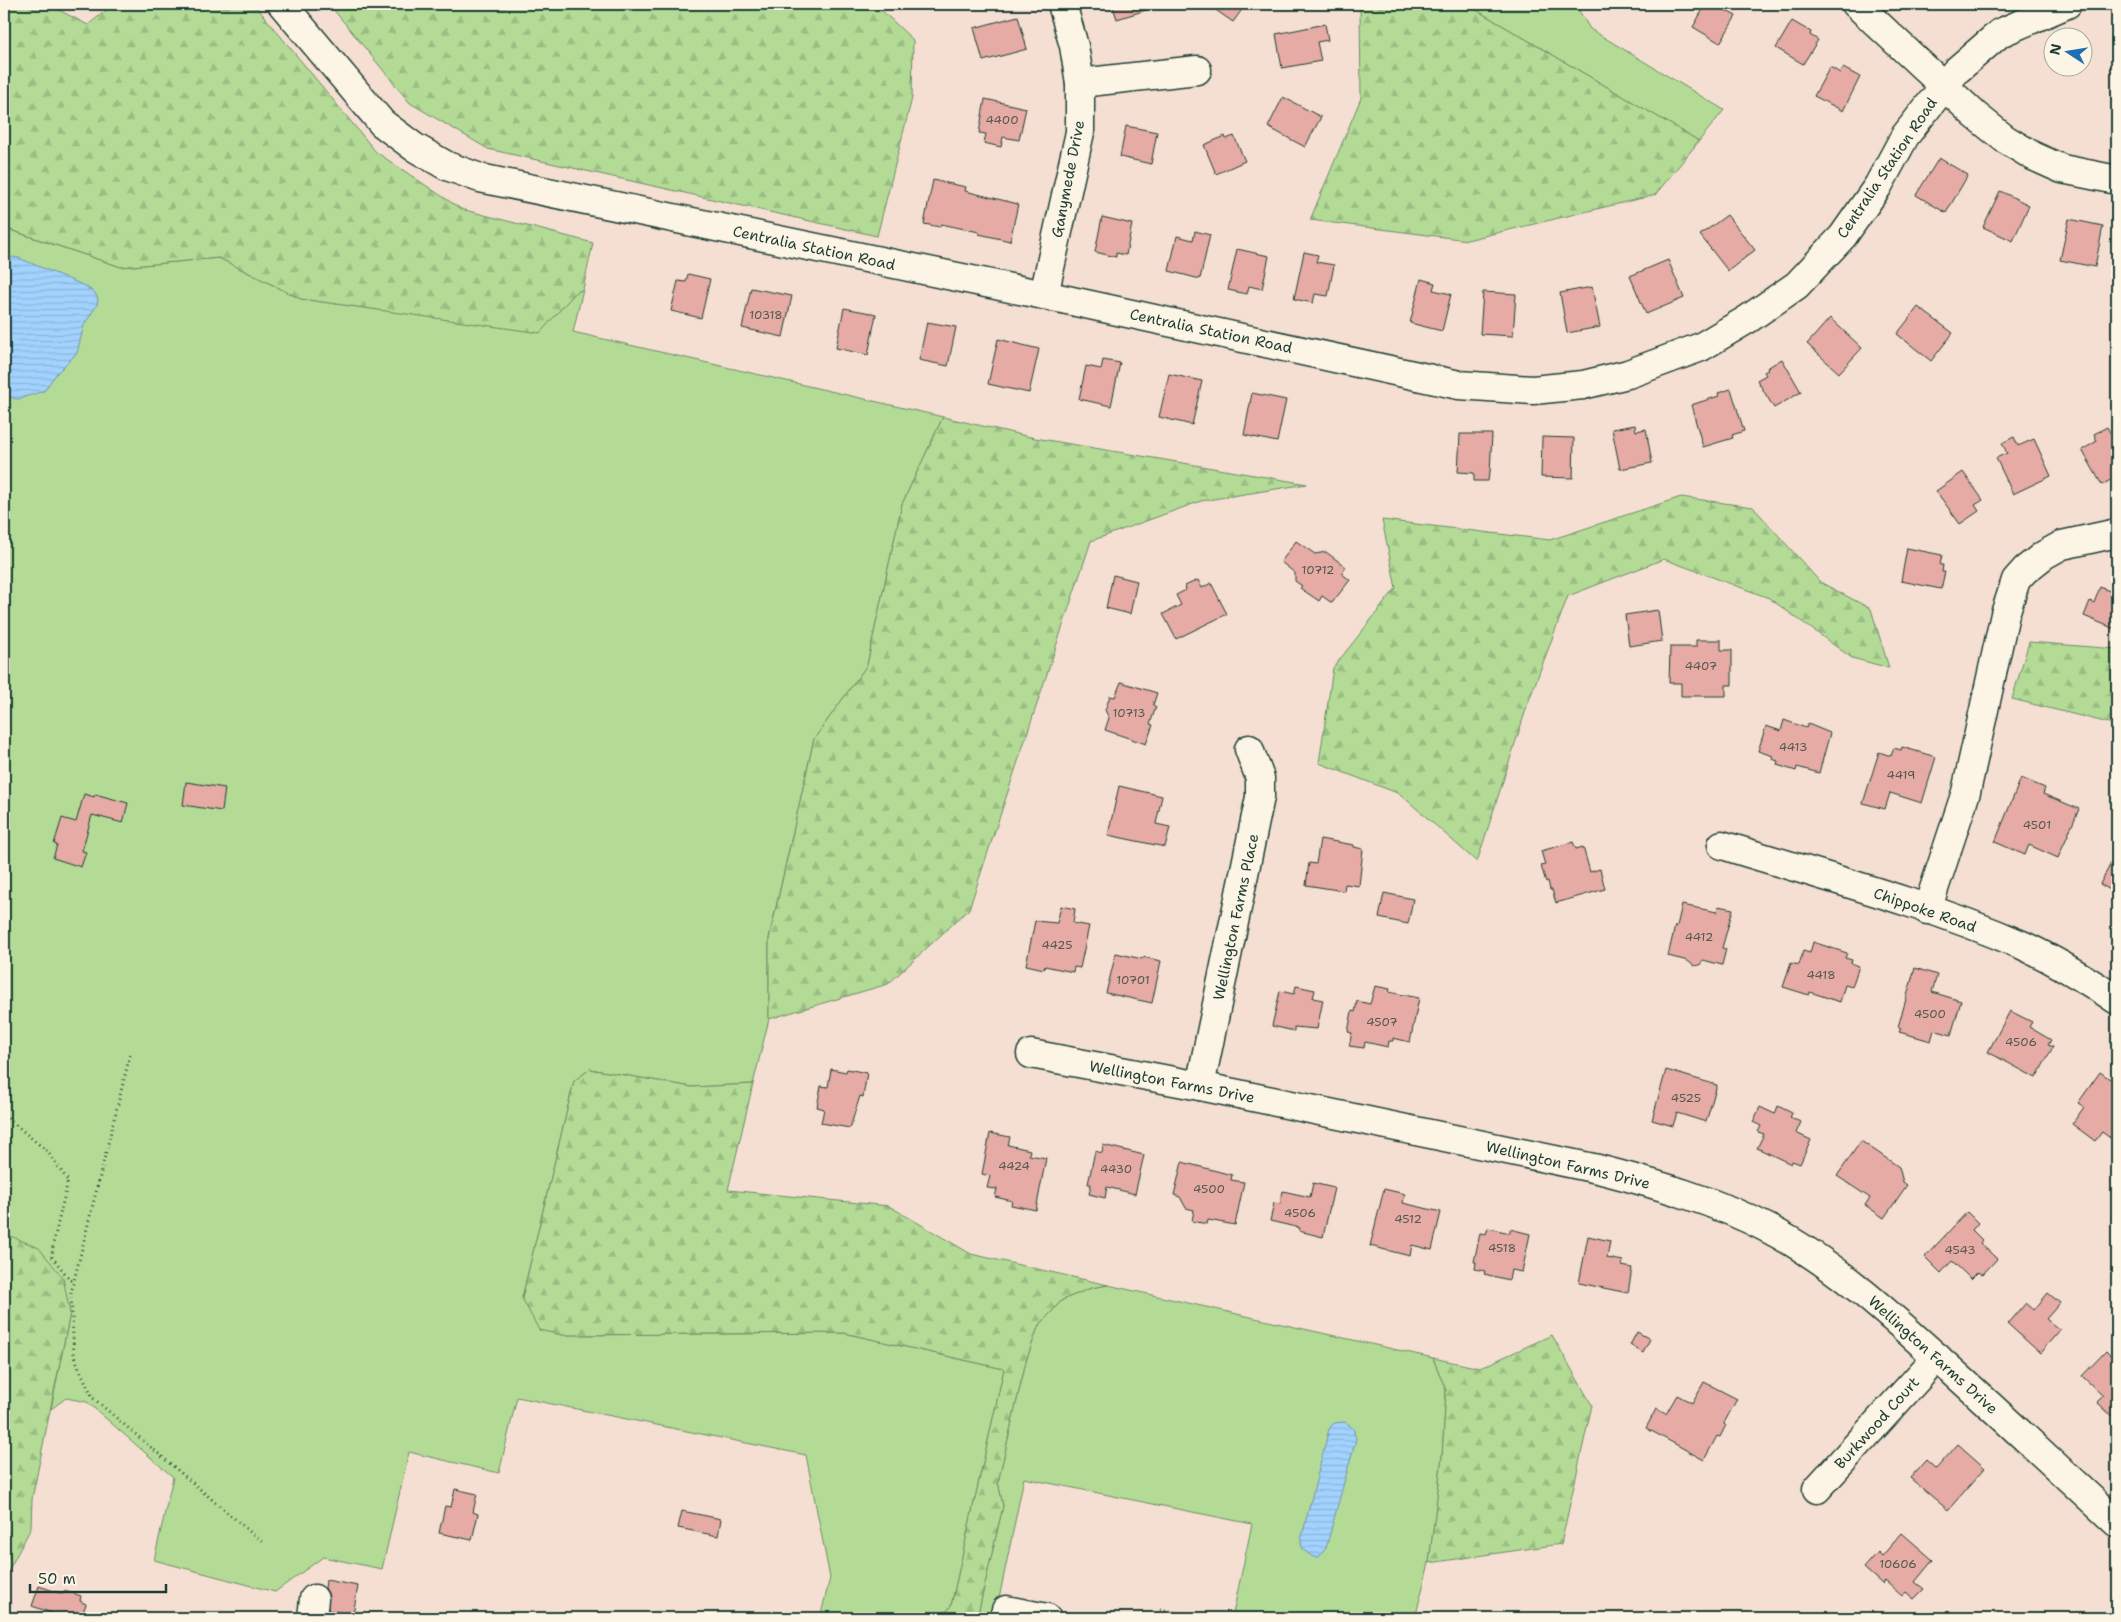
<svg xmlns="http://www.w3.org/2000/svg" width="2121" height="1622" font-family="'Shantell Sans',sans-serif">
<defs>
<pattern id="forest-firs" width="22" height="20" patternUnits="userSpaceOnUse" patternTransform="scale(1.25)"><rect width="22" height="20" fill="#b4db96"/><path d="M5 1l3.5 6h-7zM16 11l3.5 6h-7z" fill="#9abd82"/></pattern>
<pattern id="water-rules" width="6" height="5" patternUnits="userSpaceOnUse" patternTransform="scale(1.25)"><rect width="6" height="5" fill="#a2d2fe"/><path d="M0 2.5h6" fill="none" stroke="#8bb5da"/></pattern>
</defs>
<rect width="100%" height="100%" fill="#f5dfd2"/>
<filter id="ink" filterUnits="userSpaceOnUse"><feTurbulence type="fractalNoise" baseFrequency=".02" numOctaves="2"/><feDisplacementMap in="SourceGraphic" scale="10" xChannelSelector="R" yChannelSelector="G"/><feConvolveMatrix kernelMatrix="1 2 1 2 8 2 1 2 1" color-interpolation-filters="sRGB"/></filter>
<g filter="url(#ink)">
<g fill="#b4db96" stroke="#6a8c65">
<path d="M1466 4H1575L1590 29 1724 110 1699 141Z"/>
<path d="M4 228 121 267 219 258 301 299 540 332 574 294 583 289 573 332 943 417 902 504 867 665 814 739 769 938V1019L753 1084 692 1087 590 1069 574 1081 522 1298 562 1335 844 1333 1004 1369 951 1606 941 1618H820L830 1578 806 1455 517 1397 499 1473 409 1452 382 1569 323 1557 275 1592 154 1560 173 1477 87 1402 66 1398 51 1409 70 1313 6 1234 4 1235Z"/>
<path d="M1108 1285 1433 1358 1446 1390 1442 1457 1429 1563 1415 1618H1232L1252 1524 1024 1478 995 1618H977L1003 1506 998 1482 1026 1361 1038 1327 1062 1300 1091 1288Z"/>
</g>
<g fill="url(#forest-firs)" stroke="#6a8c65">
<path d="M4 4H47L88 25 114 4H254L376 152 461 209 593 243 583 289 574 294 540 333 301 299 219 258 121 267 5 228Z"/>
<path d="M329 4H875L913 40 912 98 877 236 488 149 410 103Z"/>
<path d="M1360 4H1466L1699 141 1655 195 1467 240 1310 220 1361 98Z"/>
<path d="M943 417 1035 438 1307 484 1201 501 1091 541 969 909 888 984 769 1019V939L814 739 867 665 902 504Z"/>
<path d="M1681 497 1753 507 1820 582 1871 609 1889 668 1852 658 1769 598 1664 559 1568 596 1528 703 1477 862 1400 794 1319 763 1333 668 1396 588 1382 520 1550 540Z"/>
<path d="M2029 642 2117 649V725L2012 699Z"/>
<path d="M590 1069 692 1087 753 1084 728 1190 889 1206 971 1254 1108 1285 1091 1288 1062 1300 1038 1327 1026 1361 998 1482 1003 1506 977 1618H941L951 1606 1004 1369 844 1333 562 1335 539 1330 522 1298 574 1081Z"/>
<path d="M6 1234 39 1248 63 1278 70 1313 32 1499 31 1528 4 1579V1235Z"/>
<path d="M1552 1335 1592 1405 1561 1544 1429 1563 1442 1457 1446 1390 1433 1358 1480 1368Z"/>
</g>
<g fill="url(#water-rules)" stroke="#6e96ad">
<path d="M12 257 19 258 85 286 95 293 98 299 97 305 84 325 77 353 56 374 44 391 18 399 4 396V265Z"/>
<path d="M1345 1422 1353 1428 1356 1439 1326 1548 1319 1557H1313L1302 1549 1301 1540 1329 1429 1334 1423Z"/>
</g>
<g fill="#e5aba4" stroke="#1f3d34">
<path d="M1112 4H1155L1156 7 1117 19Z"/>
<path d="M1207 4H1246L1233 22Z"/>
<path d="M1706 4H1714L1736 16 1720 43 1693 27Z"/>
<path d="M1018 16 1027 49 983 61 974 28Z"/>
<path d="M1792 21 1811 32 1810 35 1818 40 1803 64 1776 48Z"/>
<path d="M1325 24 1328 40 1317 42 1321 61 1282 68 1276 34Z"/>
<path d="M1830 67 1840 73 1843 68 1860 77 1843 111 1814 96Z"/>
<path d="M1283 97 1321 117 1305 147 1268 127Z"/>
<path d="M985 99 1026 108 1019 140 1003 137 1001 147 984 143 986 134 979 133Z"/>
<path d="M1126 126 1157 132 1151 164 1120 157Z"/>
<path d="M1225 136 1226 139 1234 136 1245 161 1216 174 1204 145Z"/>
<path d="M1939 158 1968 175 1946 213 1916 195Z"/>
<path d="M933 180 966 187 965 191 1018 204 1010 241 979 234V232L941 224 940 227 924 224Z"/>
<path d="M2000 191 2029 205 2013 241 1983 227Z"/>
<path d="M1727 215 1755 250 1728 271 1700 235Z"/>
<path d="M1102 217 1132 224 1126 255 1116 253V257L1095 252Z"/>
<path d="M2069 219 2103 226 2095 267 2060 260Z"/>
<path d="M1195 231 1210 235 1200 279 1169 271 1177 236 1193 240Z"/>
<path d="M1237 249 1269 256 1262 289 1249 286 1247 294 1228 290Z"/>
<path d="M1304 252 1318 255 1316 262 1334 265 1328 296 1315 294 1313 303 1294 299Z"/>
<path d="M1668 260 1684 298 1646 314 1630 276Z"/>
<path d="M688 274 710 279 701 318 671 311 678 281 686 282Z"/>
<path d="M1421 279 1435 283 1433 290 1451 294 1442 331 1410 323Z"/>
<path d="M1592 287 1600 327 1567 333 1560 293Z"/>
<path d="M751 288 792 296 783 337 742 328Z"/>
<path d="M1483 292 1516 294 1513 336 1480 334Z"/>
<path d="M1918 307 1953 333 1931 361 1897 334Z"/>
<path d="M844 308 876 314 868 355 836 348Z"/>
<path d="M1830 318 1862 348 1839 373 1807 344Z"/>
<path d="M927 322 956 327 948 366 919 360Z"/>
<path d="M998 339 1039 349 1029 393 988 384Z"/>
<path d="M1782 359 1801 392 1774 408 1757 380 1766 375 1764 372 1768 370 1767 368Z"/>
<path d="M1103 360 1120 363 1111 406 1079 399 1086 366 1101 369Z"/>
<path d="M1169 374 1202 381 1192 425 1159 417Z"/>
<path d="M1731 389 1744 431 1732 435 1733 438 1703 447 1691 405 1719 396 1718 393Z"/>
<path d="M1252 393 1286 400 1277 442 1244 435Z"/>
<path d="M1635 425 1636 431 1646 429 1652 463 1620 469 1612 429Z"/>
<path d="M2107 427 2117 445V476L2102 485 2082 450 2097 441 2094 434Z"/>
<path d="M1460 434H1492L1490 473H1489L1488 481H1474V473L1458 472Z"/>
<path d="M1542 437 1574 438 1573 478 1541 477Z"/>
<path d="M2014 437 2018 446 2034 439 2051 476 2013 494 1996 458 2007 453 2002 443Z"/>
<path d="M1963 472 1983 500 1975 505 1979 511 1960 524 1936 491Z"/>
<path d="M1296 541 1315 554 1326 552 1346 567 1342 574 1350 580 1332 603 1322 596 1319 601 1300 588 1302 586 1295 581V573L1281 562Z"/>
<path d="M1907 548 1942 555 1940 565H1943L1942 572H1945L1941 589 1901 581Z"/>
<path d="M1113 575 1137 581 1130 614 1106 608Z"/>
<path d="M1198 580 1202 588 1211 583 1227 614 1176 639 1163 614 1181 605 1176 595 1186 590 1185 586Z"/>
<path d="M2100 587 2117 594V630L2084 616 2090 601 2094 603Z"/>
<path d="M1658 610 1662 641 1629 646 1625 615Z"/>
<path d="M1696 640H1721V650H1732V685H1726V696H1681V683H1669L1670 647H1696Z"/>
<path d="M1121 682 1157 693 1153 705 1156 707 1150 724 1153 725 1146 744 1105 730 1109 718 1105 710 1110 696 1115 697Z"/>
<path d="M1784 720 1806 728 1808 724 1830 733 1819 773 1797 767 1796 771 1777 765 1778 761 1772 759 1773 756 1758 751 1766 726 1781 731Z"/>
<path d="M1902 747 1936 757 1922 803 1890 793 1885 809 1863 803 1879 752 1891 756 1894 748 1901 750Z"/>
<path d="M2021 778 2045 788 2043 794 2079 809 2058 858 2029 845 2025 855 1995 842Z"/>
<path d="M186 782 225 788 222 811 183 805Z"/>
<path d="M1119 786 1162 796 1156 824 1170 827 1165 847 1108 835Z"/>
<path d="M84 794 94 797 95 794 128 803 123 823 92 815 82 851 86 852 81 867 53 858 57 845 54 844 62 818 76 822Z"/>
<path d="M1320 839 1354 845V847L1363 849 1359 886 1345 884 1344 891 1306 885 1309 863 1316 864Z"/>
<path d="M1573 842 1576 849 1583 847 1590 872 1600 869 1605 889 1556 903 1552 890H1550L1548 881 1546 882 1541 866 1545 865 1541 851Z"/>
<path d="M2117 852V894L2100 884Z"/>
<path d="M1384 893 1413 899 1408 924 1379 918Z"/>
<path d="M1682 905 1717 912 1718 906 1733 909 1722 948 1726 949 1722 965 1703 960 1700 965 1694 966 1688 961 1668 956 1675 926H1677Z"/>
<path d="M1061 906 1075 909 1073 923 1089 926 1080 968 1074 967 1073 972 1045 966 1044 969 1026 965 1035 921 1057 923Z"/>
<path d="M1813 942 1847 953 1845 958 1852 960 1851 963 1859 966 1852 987 1845 985 1840 1002 1810 992 1809 995 1783 987 1791 963 1799 965 1803 951 1810 953Z"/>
<path d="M1116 953 1142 959 1143 957 1161 961 1152 1003 1106 993Z"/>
<path d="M1915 968 1937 975 1932 992 1961 1001 1951 1035 1934 1030 1931 1041 1899 1032 1901 1028 1898 1027Z"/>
<path d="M1296 986 1315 990 1313 998 1323 1000 1317 1029 1294 1027V1031L1272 1026 1280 991 1294 994Z"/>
<path d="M1375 986 1390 989 1389 992 1419 998 1410 1042 1393 1038V1041H1389L1388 1047 1365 1042 1364 1048 1349 1046 1352 1033 1348 1032 1352 1011 1355 1012 1357 1001 1370 1004Z"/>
<path d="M2010 1011 2032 1022 2029 1027 2051 1040 2048 1045 2053 1047 2036 1078 1988 1052Z"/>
<path d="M831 1069 846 1072 847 1069 867 1073 863 1097 860 1096 850 1128 821 1123 824 1109 817 1107 821 1086 828 1087Z"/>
<path d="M1666 1070 1717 1085 1706 1122 1677 1113 1673 1126 1652 1120Z"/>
<path d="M2117 1071V1143L2102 1132 2095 1141 2072 1124 2084 1107 2078 1103 2100 1072 2110 1079Z"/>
<path d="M1778 1106 1792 1113 1790 1118 1801 1122 1796 1133 1811 1140 1800 1164 1792 1161 1791 1164 1757 1148 1764 1134 1758 1132 1761 1126 1753 1122 1760 1107 1775 1114Z"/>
<path d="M990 1133 1010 1137 1008 1145 1030 1150 1029 1155 1046 1158 1036 1210 1011 1205 1012 1201 995 1197 997 1189 987 1188 990 1176 982 1174Z"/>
<path d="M1861 1141 1899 1167 1903 1182 1907 1185 1884 1218 1865 1205 1870 1198 1837 1176Z"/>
<path d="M1103 1145 1144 1155 1135 1194 1107 1187 1105 1198 1089 1194 1091 1184H1088L1095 1151 1102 1153Z"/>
<path d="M1182 1162 1232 1175 1231 1180 1244 1182 1235 1225 1208 1220 1207 1224 1192 1221 1194 1210 1186 1208 1180 1197 1174 1195Z"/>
<path d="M1313 1183 1334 1188 1323 1237 1299 1231 1300 1228 1270 1221 1274 1203 1280 1204 1283 1191 1310 1197Z"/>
<path d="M1384 1189 1405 1194 1403 1203 1441 1212 1432 1250 1412 1245 1410 1256 1370 1246Z"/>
<path d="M1967 1212 1978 1223 1972 1230 1982 1240 1980 1243 1997 1259 1982 1275 1978 1272 1971 1279 1952 1261 1941 1273 1925 1257Z"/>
<path d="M1488 1228 1510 1233V1229L1530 1234 1522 1272 1511 1270 1509 1280 1484 1274 1485 1271 1475 1269 1476 1262H1474L1480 1233 1486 1234Z"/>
<path d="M1588 1236 1610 1241 1607 1258 1623 1261 1622 1266 1632 1268 1628 1293 1579 1283Z"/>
<path d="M2048 1293 2060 1303 2046 1319 2060 1330 2040 1353 2008 1324 2026 1303 2034 1310Z"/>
<path d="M1637 1332 1650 1339 1643 1353 1630 1345Z"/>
<path d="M2106 1351 2117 1362V1421L2097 1402 2103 1396 2082 1376Z"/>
<path d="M1704 1382 1737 1399 1724 1423 1726 1425 1720 1437 1717 1436 1704 1460 1646 1428 1656 1409 1666 1414 1677 1395 1692 1403Z"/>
<path d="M1958 1444 1985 1468 1948 1510 1910 1478 1926 1460 1936 1469Z"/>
<path d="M455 1489 477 1494 473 1512 478 1514 472 1540 439 1533 445 1506 451 1507Z"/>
<path d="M682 1511 721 1519 718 1536 678 1528Z"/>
<path d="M1902 1533 1933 1560 1915 1582 1924 1589 1914 1599 1906 1592 1902 1596 1885 1581 1882 1584 1864 1568 1878 1552 1882 1556Z"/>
<path d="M326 1580 358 1586 353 1615 328 1610V1593L325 1588Z"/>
<path d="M39 1586 63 1594 65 1590 81 1596 80 1601 86 1604 81 1618H66L32 1606Z"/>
</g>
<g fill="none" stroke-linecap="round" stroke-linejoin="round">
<g stroke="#1f3d34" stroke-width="31">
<g id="minor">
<path d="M282 4 382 123 414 147 447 166 480 178 1044 295 1459 385 1533 390 1583 385 1628 374 1701 347 1748 319 1797 285 1843 236 1878 186 1905 136 1956 71 2000 33 2067 4"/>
<path d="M1856 4 1975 115 2005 139 2033 156 2062 169 2117 180"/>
<path d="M1080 83 1197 70"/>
<path d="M1044 295 1080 132V83L1074 46 1062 4"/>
<path d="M1722 845C1822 876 1925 903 2022 945 2055 960 2087 980 2117 1000"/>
<path d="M1927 910 1966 792 2005 614 2016 580 2025 570 2044 555 2062 545 2117 533"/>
<path d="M1031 1054 1200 1086 1598 1169C1656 1184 1716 1201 1769 1229 1834 1263 1888 1313 1942 1362 2001 1415 2059 1469 2117 1523"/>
<path d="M1200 1086 1260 797V778L1249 749"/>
<path d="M1817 1489 1937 1357"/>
<path d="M312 1618 314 1599"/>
<path d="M1004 1618 1006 1610 1047 1618"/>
</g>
</g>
<g stroke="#1f3d34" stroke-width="3" stroke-dasharray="1 4" stroke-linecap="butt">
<path d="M130 1055 71 1293 74 1357 93 1398 262 1542"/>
<path d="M4 1115 48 1152 68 1181 53 1244 52 1257 73 1283"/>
<path d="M1160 1609 1183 1614"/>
</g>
<use href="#minor" stroke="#fcf5e5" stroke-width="28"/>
</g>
</g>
<g text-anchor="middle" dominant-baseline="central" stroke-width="4.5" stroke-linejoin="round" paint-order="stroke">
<g font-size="12" fill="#505850">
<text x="1002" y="120">4400</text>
<text x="766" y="315">10318</text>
<text x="1318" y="570">10712</text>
<text x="1701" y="666">4407</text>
<text x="1129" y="713">10713</text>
<text x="1793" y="747">4413</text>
<text x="1901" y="775">4419</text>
<text x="2037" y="825">4501</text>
<text x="1699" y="937">4412</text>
<text x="1057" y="945">4425</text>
<text x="1821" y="975">4418</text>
<text x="1133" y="980">10701</text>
<text x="1930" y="1014">4500</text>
<text x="1382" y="1022">4507</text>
<text x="2021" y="1042">4506</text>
<text x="1686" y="1098">4525</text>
<text x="1014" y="1166">4424</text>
<text x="1116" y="1169">4430</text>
<text x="1209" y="1189">4500</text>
<text x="1300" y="1213">4506</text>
<text x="1408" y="1219">4512</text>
<text x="1502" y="1248">4518</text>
<text x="1960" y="1250">4543</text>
<text x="1898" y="1564">10606</text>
</g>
<g font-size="15" fill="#1f3d34" stroke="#fcf5e5">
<text transform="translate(1887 168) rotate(-56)">Centralia Station Road</text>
<text transform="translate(1068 179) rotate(-79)">Ganymede Drive</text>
<text transform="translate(814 248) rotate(12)">Centralia Station Road</text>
<text transform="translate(1211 331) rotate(12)">Centralia Station Road</text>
<text transform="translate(1925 910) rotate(19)">Chippoke Road</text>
<text transform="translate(1236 917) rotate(-78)">Wellington Farms Place</text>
<text transform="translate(1172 1082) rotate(11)">Wellington Farms Drive</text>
<text transform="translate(1568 1165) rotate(13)">Wellington Farms Drive</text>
<text transform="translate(1933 1355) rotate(42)">Wellington Farms Drive</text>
<text transform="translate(1877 1423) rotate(-48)">Burkwood Court</text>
</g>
</g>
<rect width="2121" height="1622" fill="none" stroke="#fcf5e5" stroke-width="20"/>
<rect x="10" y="10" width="2101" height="1602" fill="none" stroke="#1f3d34" stroke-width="2" filter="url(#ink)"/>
<g transform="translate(2068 52) rotate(282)"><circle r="24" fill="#fcf5e5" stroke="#a4ab9e"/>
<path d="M0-4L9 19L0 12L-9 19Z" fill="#1f6fb2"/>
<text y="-8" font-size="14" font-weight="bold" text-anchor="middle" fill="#1f3d34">N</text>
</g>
<path d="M30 1584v8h136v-8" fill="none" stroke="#1f3d34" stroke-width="2.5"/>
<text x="38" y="1584" font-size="15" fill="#1f3d34" stroke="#fcf5e5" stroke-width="4" paint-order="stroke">50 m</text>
</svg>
